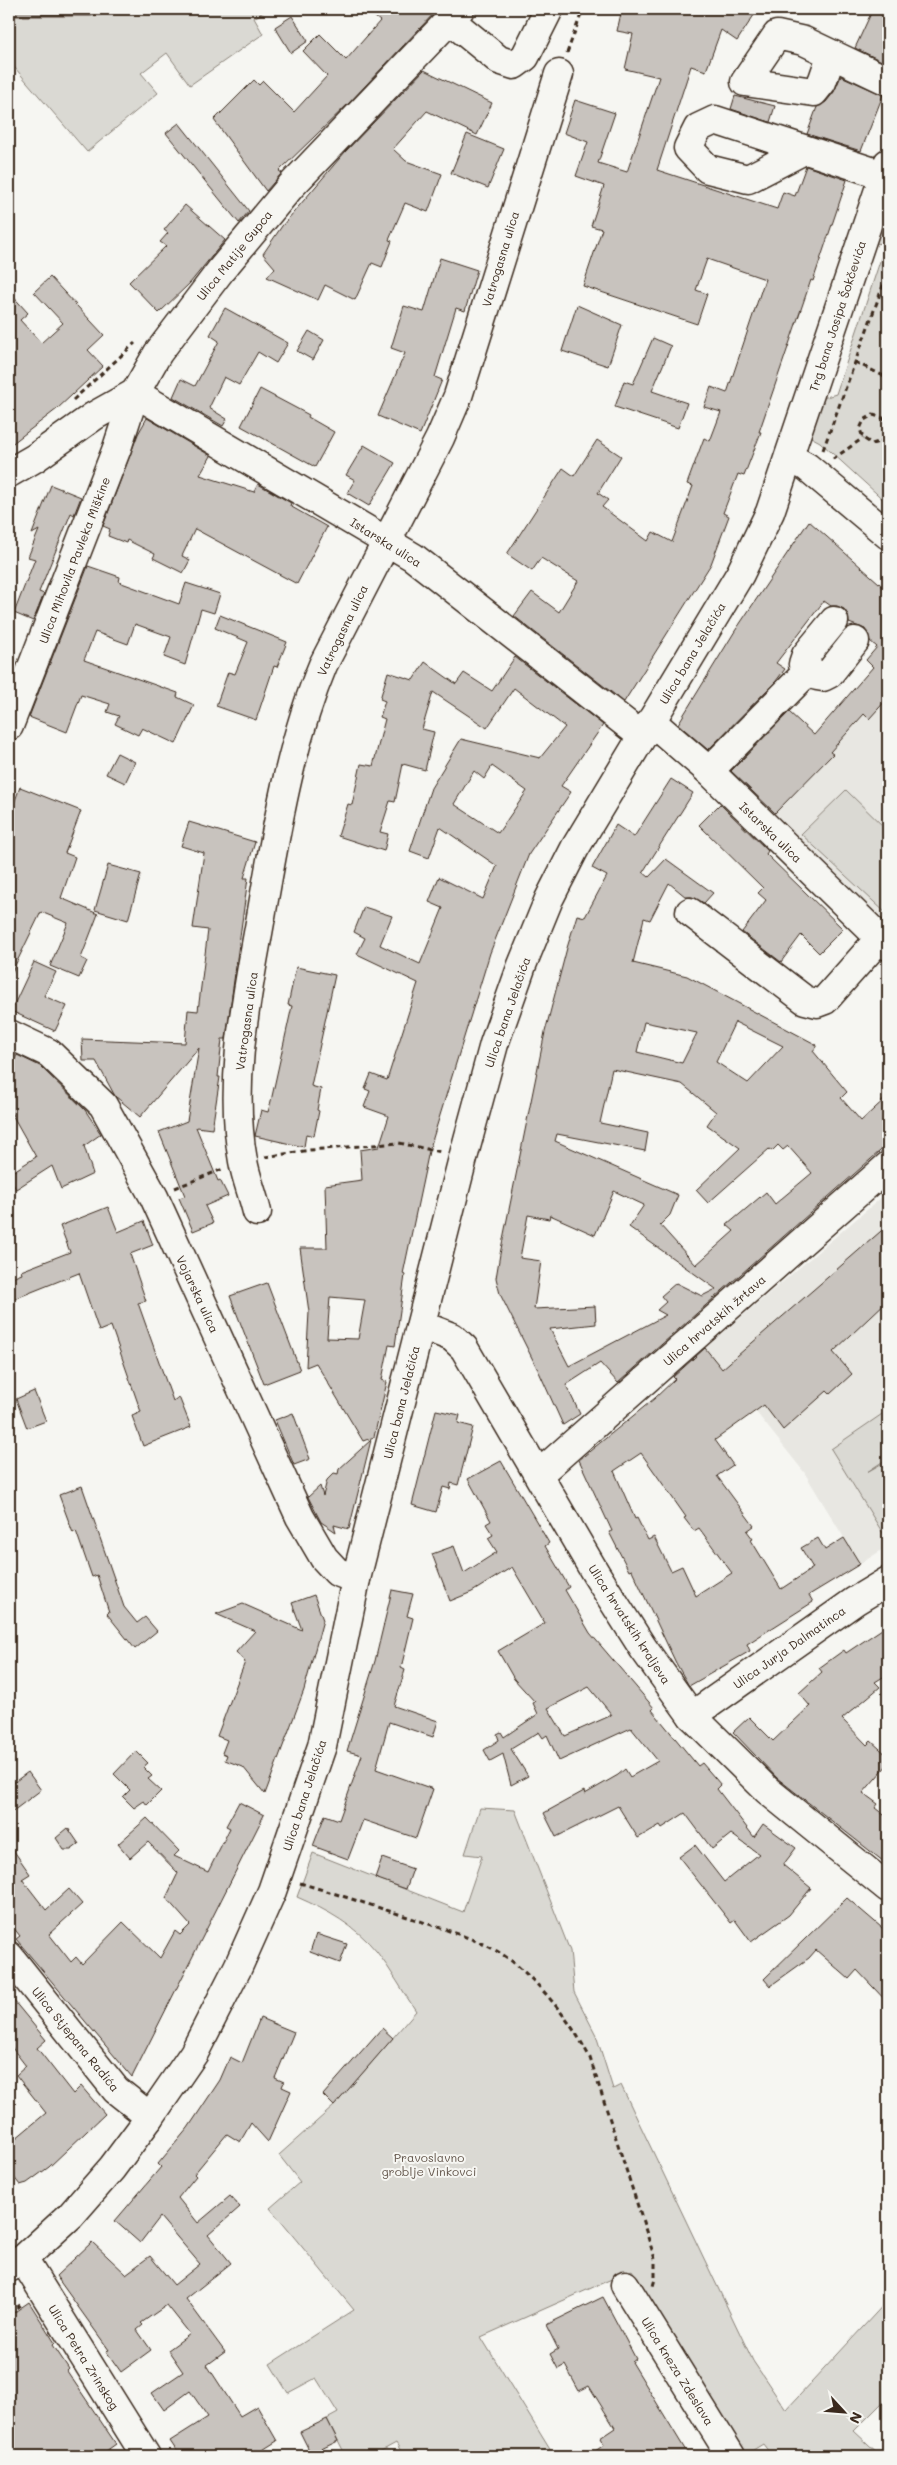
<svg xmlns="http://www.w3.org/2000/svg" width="897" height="2465" font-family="Mali,sans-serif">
<rect width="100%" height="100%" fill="#f6f6f2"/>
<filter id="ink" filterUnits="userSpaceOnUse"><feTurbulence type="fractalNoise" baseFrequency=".02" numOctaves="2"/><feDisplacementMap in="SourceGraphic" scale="10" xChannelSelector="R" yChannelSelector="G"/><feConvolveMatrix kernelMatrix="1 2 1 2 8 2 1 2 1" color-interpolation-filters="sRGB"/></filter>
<g filter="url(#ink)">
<g fill="#e8e7e2">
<path d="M888 635V926L883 932 726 772 787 709 814 735 873 667 866 661Z"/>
<path d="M888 1192V1546L860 1564 804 1472 705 1348Z"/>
</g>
<g fill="#dad9d3" stroke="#8a8278">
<path d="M145 9H268L254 18 263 34 190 85 167 53 141 73 158 93 87 152 9 61V16H90Z"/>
<path d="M888 203V504L820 442 809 436 823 398 836 394 886 243 872 244Z"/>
<path d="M846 790 888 831V915L801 834Z"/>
<path d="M888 1410V1458L867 1472 888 1460V1532L884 1535 831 1449Z"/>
<path d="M480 1808 515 1810 570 1951 574 1992 596 2035 613 2089 621 2085 753 2361 786 2410 888 2300V2397L854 2431 881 2456H772L763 2444 745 2455 632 2270 481 2337 554 2456H404L396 2443 372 2456H341L345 2454 327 2419 338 2413 316 2378 288 2393 270 2364 354 2310 270 2208 300 2182 279 2155 334 2106 416 2011C403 1992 391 1970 377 1952 356 1926 327 1910 297 1897L313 1853 463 1912 482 1856 465 1854Z"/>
</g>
<path fill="#b6b0a9" stroke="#857a71" d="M9 9H145L90 16H9Z"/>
<g fill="#c8c3be" stroke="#3b2a1e" fill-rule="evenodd">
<path d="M365 9H438L349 103 279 171 282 173 266 191 214 120 254 80 259 85 263 81 294 112 327 76 303 51 320 34 346 60 380 21Z"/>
<path d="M622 9H758L737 41 721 30 706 71 691 66 657 170 777 209 783 192 795 196 806 166 847 180 813 281 811 280 759 432H761L744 476 738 474 723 513 729 516 711 564 624 702 514 616 532 592 559 612 578 581 541 558 532 571 507 554 563 468 574 476 597 440 621 456 598 493 608 500 602 507 648 541 653 532 672 542 693 486 687 484 704 438 710 441 721 412 704 407 711 387 727 393 765 279 707 259 696 290 707 294 697 324 583 286 602 229 591 226 604 186 576 176 588 142 564 133 575 100 615 113 598 163 627 172 659 77 625 69 633 34 617 31Z"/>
<path d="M873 9 888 17V64L855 48Z"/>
<path d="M292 16 308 41 291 53 275 27Z"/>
<path d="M424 70 492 103 477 135 427 111 393 149 406 161 442 174 428 212 405 203 389 240 392 241 382 267 372 263 355 300 325 285 318 300 267 277 275 268 263 254 282 226 345 152Z"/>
<path d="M841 76 883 95 861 151 807 134 817 107 826 102 834 92Z"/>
<path d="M735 96 775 106 770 122 731 109Z"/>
<path d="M179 123 249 211 239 223 166 133Z"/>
<path d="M467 134 504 149 488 188 451 173Z"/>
<path d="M185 205 225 240 190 283 159 313 129 282 166 246 160 242 168 233 164 230Z"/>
<path d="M440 258 477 270 465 311 456 308 435 377 442 380 420 434 378 416 405 353 391 348 404 306 424 312Z"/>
<path d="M50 277 104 335 88 350 103 366 57 409 9 446V292L28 313 20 320 41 343 63 323 34 292Z"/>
<path d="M577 305 622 325 608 366 562 351Z"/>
<path d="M225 308 288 343 276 363 258 352 239 385 224 377 209 408 227 419 223 426 173 397 181 379 195 386 219 341 210 335Z"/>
<path d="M309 331 324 340 313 360 297 351Z"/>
<path d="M653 338 671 346 652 391 687 403 678 428 615 407 624 381 633 384Z"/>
<path d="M260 389 309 415 308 417 334 432 315 467 241 426Z"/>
<path d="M147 418 211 456 200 475 254 492 258 484 291 503 290 506 327 527 297 584 195 529 182 556 190 560 183 573 153 558 155 554 127 540 126 543 108 536 110 529 103 526 138 434Z"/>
<path d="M364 445 395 463 369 506 347 493 355 480 346 475Z"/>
<path d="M51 485 81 497 74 515 71 513 39 592 44 594 33 621 14 613 35 559 28 557 39 530 32 534Z"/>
<path d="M809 521 888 591V698L869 719 864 714 830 752 833 754 775 813 731 771 789 712 814 735 873 667 866 660 877 647 870 641 865 629 849 623 848 615 844 609 837 606H831L824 601 776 663 785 669 776 681 708 750 678 724 735 631Z"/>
<path d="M88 566 120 577 119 582 179 604 186 583 220 594 214 613 201 609 185 665 164 657 171 637 135 624 128 644 95 632 84 660 178 693 177 697 194 705 176 744 142 728 138 735 115 724 119 716 107 712 110 704 81 695 67 732 29 717Z"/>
<path d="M220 615 287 642 277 667 274 666 256 720 216 706 228 672 235 674 248 642 215 628Z"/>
<path d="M515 657 603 725 561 786 571 792 529 854 490 953 429 1151 403 1274 405 1275 395 1346 389 1345 382 1380 387 1382 374 1437 363 1441 316 1363 306 1367 309 1312 300 1248H327L325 1185 362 1180 360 1150 379 1147 389 1116 364 1107 370 1091 365 1089 371 1074 387 1080 418 983 357 954 365 938 354 932 364 907 392 916 380 945 420 964 443 908 429 902 439 877 483 899 497 866 440 827 429 858 410 851 431 788 461 739 540 758 565 727 514 688 487 728 433 692 422 729 434 732 425 770 403 764 395 802 390 801 380 832 388 834 384 851 338 836 348 804 352 805 361 764 373 766 385 719 380 717 385 701 380 699 388 672 413 680 425 662 456 684 464 673 492 691ZM492 766 527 791 498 833 454 804 474 771 484 779ZM330 1297 365 1300 358 1339 327 1338Z"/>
<path d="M117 753 135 762 125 783 106 774Z"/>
<path d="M671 779 693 793 643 872 649 877 666 859 713 893 704 903 692 897H686L669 883 650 920 644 918 633 963 687 976 817 1045 813 1051 847 1092 841 1098 861 1121 888 1096V1144L618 1383 600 1363 566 1385 580 1414 563 1425 540 1374 500 1294 496 1278 500 1254 545 1032 567 948 577 915 585 917 607 876 592 868 616 825 634 837ZM644 1022 697 1033 682 1063 637 1052ZM735 1022 783 1046 748 1083 716 1062ZM612 1069 682 1084 716 1112 707 1125 740 1148 696 1190 708 1203 769 1149 772 1151 778 1145 783 1150 788 1146 812 1173 775 1204 766 1192 727 1225 734 1231 696 1265 660 1225 670 1215 678 1195 555 1141 557 1134 645 1151 648 1133 600 1123ZM614 1191 644 1205 629 1227 716 1289 702 1296 676 1283 661 1296 666 1302 657 1310 666 1315 569 1366 550 1329 596 1324 595 1306 534 1309 541 1261 520 1258 528 1215 549 1219 550 1215 595 1235Z"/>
<path d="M20 787 81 811 65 853 75 857 61 898 98 914 81 958 87 961 79 978 50 966 68 923 41 912 9 978V817Z"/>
<path d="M720 804 768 851 766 854 843 929 819 953 801 935 781 962 742 932 766 900 758 893 763 888 699 825Z"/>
<path d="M189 822 255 842 244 878H248L226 1039H222L218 1077H220L212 1129 196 1127 218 1181 220 1180 228 1196 205 1206 213 1223 193 1231 179 1198 185 1196 159 1132 187 1121 199 1048 140 1117 115 1096 96 1061H83L82 1039 185 1043 188 1010 198 1011 208 930 193 928 204 853 181 846Z"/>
<path d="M108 865 141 874 128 920 95 910Z"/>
<path d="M34 962 56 972 44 996 67 1006 55 1031 11 1011Z"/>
<path d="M296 967 335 975 311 1086 321 1089 317 1110 319 1111 314 1136 306 1134 304 1147 255 1136 261 1110 268 1112 271 1101 292 1006 288 1005Z"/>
<path d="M17 1055 40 1066 85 1110 101 1134 84 1146 93 1174 61 1189 52 1166 16 1189 9 1177V1174L36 1157 9 1109V1070Z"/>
<path d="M108 1207 118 1232 144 1221 153 1245 130 1254 146 1301 138 1303 173 1401 179 1397 191 1427 143 1446 132 1416 141 1412 111 1326 99 1331 79 1273 9 1301V1279L22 1274 21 1271 70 1252 60 1226Z"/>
<path d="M888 1225V1300L833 1352 852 1374 830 1394 827 1391 783 1430 764 1405 715 1440 733 1465 717 1476 754 1526 747 1531 753 1539 751 1540 781 1589 813 1568 801 1548 818 1538 825 1550 844 1538 860 1564 809 1595 813 1602 747 1644 750 1651 689 1686 676 1663 632 1570 629 1571 609 1532 612 1531 579 1460 655 1398 675 1379 673 1377 705 1348 722 1369ZM641 1453 686 1517 684 1518 694 1531 699 1528 732 1573 696 1596 682 1566 671 1571 654 1537 648 1540 637 1518 635 1519 614 1471Z"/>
<path d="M267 1283 300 1370 264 1384 230 1296Z"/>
<path d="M34 1391 46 1421 27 1428 16 1399Z"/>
<path d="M436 1410 460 1415 458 1423 473 1427 458 1485 451 1483 450 1489 443 1487 436 1512 412 1505Z"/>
<path d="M293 1413 310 1459 294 1465 275 1420Z"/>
<path d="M371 1440 349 1529 334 1525 336 1532 321 1522 308 1497 320 1486 323 1496 327 1480 334 1473 338 1474 339 1469Z"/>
<path d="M501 1461 549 1543 545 1546 569 1587 565 1590 590 1633 654 1708 652 1710 698 1766 702 1763 721 1785 717 1789 754 1837 763 1824 796 1848 783 1865 811 1888 789 1915 751 1942 735 1920 731 1923 679 1857 695 1845 724 1882 759 1854 731 1834 712 1849 685 1813 662 1828 660 1825 638 1838 618 1806 556 1837 544 1813 584 1791 585 1794 618 1775 625 1769 630 1777 658 1761 631 1728 559 1761 547 1735 543 1738 539 1732 511 1749 528 1776 511 1785 503 1754 490 1761 484 1750 499 1740 497 1734 501 1732 504 1737 538 1714 533 1703 535 1702 514 1679 498 1651 545 1623 512 1567 472 1592 450 1601 432 1554 454 1546 464 1573 497 1552 488 1538 493 1535 486 1524 491 1521 468 1479ZM589 1687 612 1715 565 1736 548 1708Z"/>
<path d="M82 1486 124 1607 137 1623 145 1617 157 1631 135 1649 107 1614 109 1612 97 1575 92 1577 76 1531 73 1533 59 1495Z"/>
<path d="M392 1590 413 1594 407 1616 413 1618 401 1668 405 1670 394 1706 438 1721 433 1737 389 1722 376 1769 433 1789 416 1838 363 1820 348 1859 313 1846 325 1815 339 1820 362 1755 347 1751 375 1661Z"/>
<path d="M314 1595 323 1620 304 1690 265 1794 243 1767 225 1760 227 1755 222 1753 227 1740 217 1736 245 1662 236 1652 255 1631 216 1614 243 1604 302 1630 292 1603Z"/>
<path d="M888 1625V1674L875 1682 880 1687 842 1719 867 1745 871 1741 888 1756V1764L863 1793 878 1804 875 1808 888 1818V1865L777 1778 733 1732 749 1717 773 1741 810 1706 799 1693 822 1672 819 1668 844 1650 846 1653Z"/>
<path d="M136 1751 148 1763 143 1767 152 1776 148 1779 161 1791 147 1805 144 1801 134 1808 123 1797 130 1790 114 1774Z"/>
<path d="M28 1772 41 1790 9 1814V1786Z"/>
<path d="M239 1802 264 1815 132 2077 16 1939 20 1936 9 1922V1844L30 1874 22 1879 46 1910 69 1889 82 1904 49 1934 71 1962 76 1957 82 1964 123 1922 160 1958 175 1931 180 1935 190 1925 166 1898 178 1873 148 1842 130 1858 118 1844 147 1818 179 1851 174 1856 208 1872 230 1828 226 1826Z"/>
<path d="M68 1828 79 1844 71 1850H64L56 1838Z"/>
<path d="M382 1858 413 1869 406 1889 375 1878Z"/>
<path d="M847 1898 888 1933V2003L857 1970 849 1979 816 1950 809 1958 770 1986 764 1979Z"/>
<path d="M316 1934 347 1944 340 1963 310 1952Z"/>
<path d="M9 1995 46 2040 37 2048 73 2094 81 2086 105 2114 49 2167 27 2183 20 2185 9 2171V2144L46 2113 16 2075 26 2066 9 2044Z"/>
<path d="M260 2018 294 2032 275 2078 284 2082 282 2087 291 2091 268 2142 251 2123 240 2142 227 2134 194 2174 196 2176 178 2198 198 2223 230 2196 240 2207 208 2235 231 2263 186 2299 225 2352 207 2365 240 2416 257 2406 277 2441 253 2456H180L170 2441 208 2417 190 2391 164 2410 152 2393 183 2372 168 2350 190 2334 167 2305 141 2323 143 2325 137 2330 151 2350 121 2372 106 2351 109 2350 56 2276 92 2242 126 2274 150 2256 174 2285 200 2264 160 2217 140 2243 115 2221 161 2167 158 2164 188 2128 220 2080 230 2057 242 2063Z"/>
<path d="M382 2028 393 2038 334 2106 323 2095Z"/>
<path d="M603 2297 636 2359 632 2362 689 2456H588L604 2445 600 2438 615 2428 589 2386 579 2391 565 2365 558 2369 550 2354 558 2349 546 2325Z"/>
<path d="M29 2302 55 2343 53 2345 69 2369 67 2371 116 2444 99 2456H9V2316Z"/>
<path d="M327 2419 338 2441 311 2454 300 2432Z"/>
</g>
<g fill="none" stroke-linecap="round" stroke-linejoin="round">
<g stroke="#3b2a1e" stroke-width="31">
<g id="minor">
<path d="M450 20 499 60 514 65 525 57 549 9"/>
<path d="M831 56 822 82 814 92 745 82 777 35 804 41 888 81"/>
<path d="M804 150 748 179 708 169 688 148 698 128 715 120 883 175"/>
<path d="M135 393 413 557 642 736"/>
<path d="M789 457 807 467 888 535"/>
<path d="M9 473 35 458 94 416 135 393"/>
<path d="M834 621 806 655 803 664 817 676 823 677 829 674 855 641"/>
<path d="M651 721 709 771 888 946"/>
<path d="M9 726 117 448 135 393 158 353 221 270 291 186 460 9"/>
<path d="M709 771 809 670"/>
<path d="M690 912 805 1000 817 1003 825 1000 880 938"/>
<path d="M9 1034 49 1053 103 1105 154 1197 300 1517 324 1558 337 1572 356 1579"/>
<path d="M257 1212C253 1195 246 1178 243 1161 227 1074 250 984 264 899 278 820 292 739 323 665L440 438 458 396 559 74"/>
<path d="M421 1325 452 1337 464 1348 596 1574 643 1648 692 1716 767 1790 888 1888"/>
<path d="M539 1474 888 1166"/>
<path d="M692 1716 855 1601 888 1581"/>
<path d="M9 1956 116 2090 150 2117"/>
<path d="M23 2259 146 2456"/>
<path d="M625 2285 731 2456"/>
</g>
</g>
<g stroke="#3b2a1e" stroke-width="31">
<path id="major" d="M9 2268 23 2259 71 2215 112 2168 150 2117 194 2053 238 1967 272 1891 322 1746 356 1579 463 1158 494 1044 522 965 549 899 575 848 740 574 770 512 888 163"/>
</g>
<g stroke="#3b2a1e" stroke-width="3" stroke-dasharray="5 4" stroke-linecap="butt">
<path d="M567 53 583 9"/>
<path d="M855 362 888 378"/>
<path d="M73 400 135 343"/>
<path d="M888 429 883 418 873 415 864 420 860 429 863 438 872 444 882 441 888 432"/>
<path d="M823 450 888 272"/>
<path d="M833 459 863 438"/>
<path d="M265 1157 310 1150 399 1143 441 1152"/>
<path d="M175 1188 223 1169"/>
<path d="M300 1883C340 1895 380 1908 420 1921 449 1931 491 1943 514 1963 545 1989 572 2023 590 2058L655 2259V2279L653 2286"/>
<path d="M9 2313 23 2303"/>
</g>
<use href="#minor" stroke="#f6f6f2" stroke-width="28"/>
<use href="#major" stroke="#f6f6f2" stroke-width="28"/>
</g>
</g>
<g text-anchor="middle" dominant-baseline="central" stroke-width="4" stroke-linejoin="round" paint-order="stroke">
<g font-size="12" fill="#3b2a1e" stroke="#f6f6f2">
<text transform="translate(234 255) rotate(-51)">Ulica Matije Gupca</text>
<text transform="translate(500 259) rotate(-73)">Vatrogasna ulica</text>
<text transform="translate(837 316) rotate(-72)">Trg bana Josipa Šokčevića</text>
<text transform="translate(386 542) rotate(32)">Istarska ulica</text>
<text transform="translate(74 560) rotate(-69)">Ulica Mihovila Pavleka Miškine</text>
<text transform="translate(342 630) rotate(-64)">Vatrogasna ulica</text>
<text transform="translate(692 653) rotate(-59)">Ulica bana Jelačića</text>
<text transform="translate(771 832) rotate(44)">Istarska ulica</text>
<text transform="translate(507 1012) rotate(-71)">Ulica bana Jelačića</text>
<text transform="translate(246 1021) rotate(-82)">Vatrogasna ulica</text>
<text transform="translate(198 1294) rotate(65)">Vojarska ulica</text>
<text transform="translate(714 1320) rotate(-41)">Ulica hrvatskih žrtava</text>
<text transform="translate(401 1402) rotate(-76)">Ulica bana Jelačića</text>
<text transform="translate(630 1624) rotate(57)">Ulica hrvatskih kraljeva</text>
<text transform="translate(789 1647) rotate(-35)">Ulica Jurja Dalmatinca</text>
<text transform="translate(304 1795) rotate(-72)">Ulica bana Jelačića</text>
<text transform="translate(76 2039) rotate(51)">Ulica Stjepana Radića</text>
<text transform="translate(84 2357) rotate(58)">Ulica Petra Zrinskog</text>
<text transform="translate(678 2371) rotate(58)">Ulica kneza Zdeslava</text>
</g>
<g font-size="12" fill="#63564b" stroke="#f6f6f2">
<text x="429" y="2157">Pravoslavno<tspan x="429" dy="14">groblje Vinkovci</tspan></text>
</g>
</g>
<rect width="897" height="2465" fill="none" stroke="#f6f6f2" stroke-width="30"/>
<rect x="15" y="15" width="867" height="2435" fill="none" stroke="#3b2a1e" stroke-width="2" filter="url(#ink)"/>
<g transform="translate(844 2412) rotate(116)" stroke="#f6f6f2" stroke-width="4" paint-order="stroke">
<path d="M0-4L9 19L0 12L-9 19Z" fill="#3b2a1e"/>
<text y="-8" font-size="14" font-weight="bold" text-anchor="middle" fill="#3b2a1e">N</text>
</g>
</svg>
